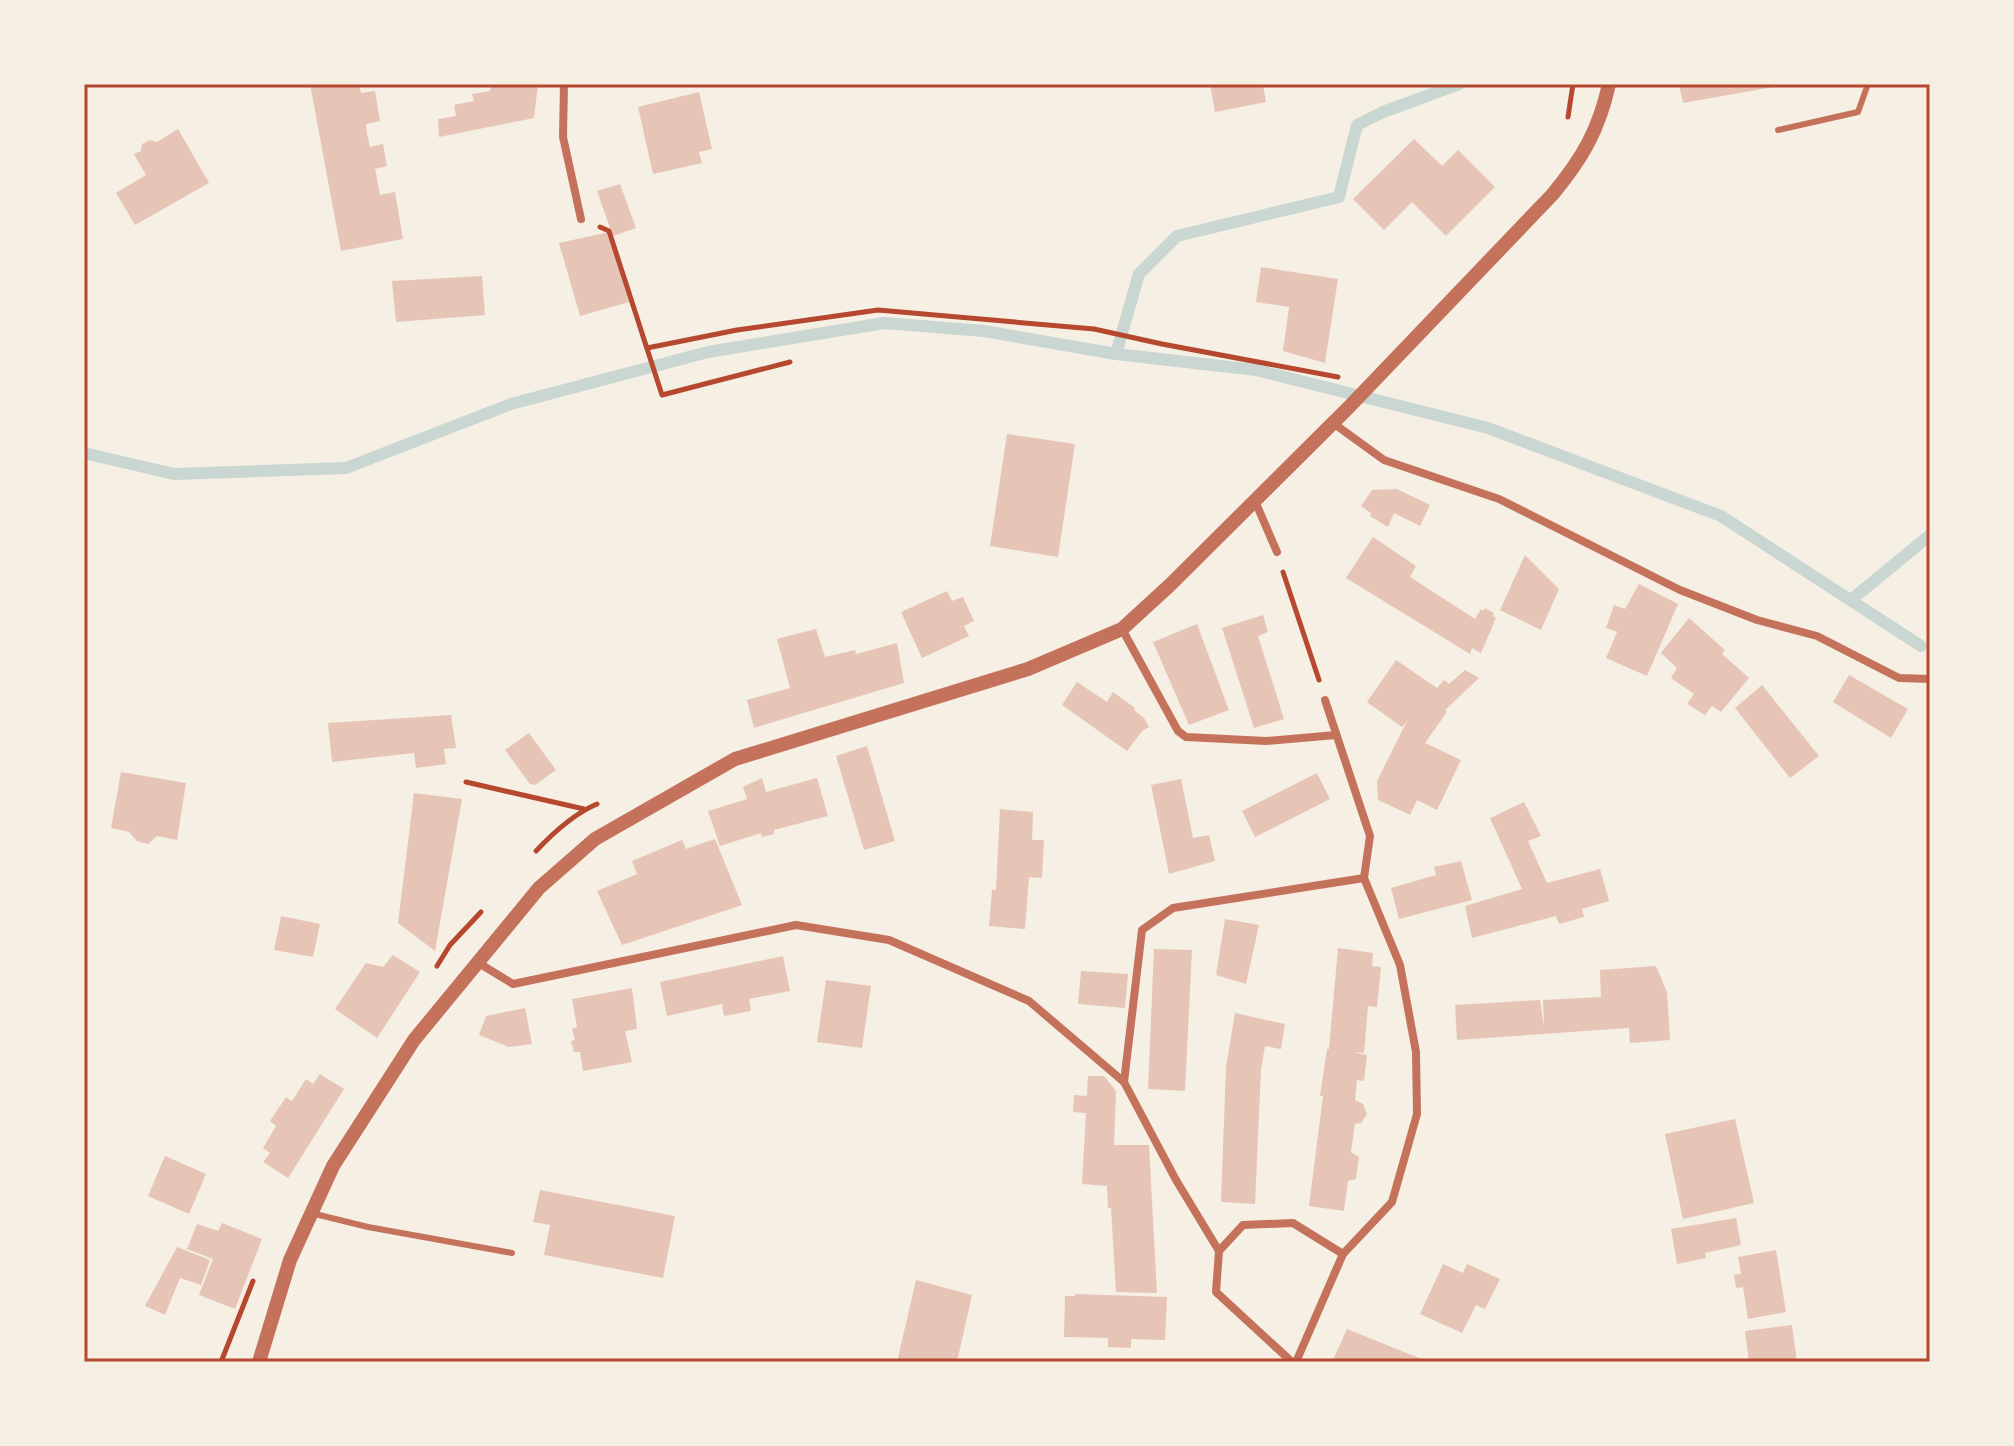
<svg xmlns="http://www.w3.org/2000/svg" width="2014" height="1446" font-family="'DM Sans',sans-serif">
<rect width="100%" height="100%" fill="#f6efe4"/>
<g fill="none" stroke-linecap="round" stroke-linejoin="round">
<g stroke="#c9d6d2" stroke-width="12">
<path d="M1459 84 1383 112 1357 125 1339 197 1177 236 1139 274 1116 354 1256 370 1488 428 1721 516 1921 646"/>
<path d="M84 453 174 474 346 468 511 404 708 352 884 323 984 331 1116 354"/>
<path d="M1851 600 1930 535"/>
</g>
</g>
<g fill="#e6c5b7">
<path d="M310 84H359L361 93 375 91 380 121 366 124 367 134 370 147 383 144 387 166 375 169 380 195 395 192 403 239 341 251Z"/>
<path d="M491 84H538L534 118 439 137 438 119 456 116 454 105 474 101 472 94 490 91Z"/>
<path d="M1210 84H1263L1266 102 1215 112Z"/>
<path d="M1679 84H1779V86L1683 103Z"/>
<path d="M699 92 712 149 699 152 702 163 653 174 638 107Z"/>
<path d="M178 129 209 183 135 225 116 193 146 175 134 154 141 151 142 144 150 140 157 142Z"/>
<path d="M1414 139 1442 166 1458 150 1495 187 1446 236 1412 202 1384 230 1353 199Z"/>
<path d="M620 184 636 228 613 236 597 191Z"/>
<path d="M609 232 629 302 580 316 559 243Z"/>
<path d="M1261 267 1338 279 1325 363 1283 351 1289 307 1256 302Z"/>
<path d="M482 276 485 315 396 322 392 281Z"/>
<path d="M1007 434 1075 444 1058 557 990 546Z"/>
<path d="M1397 489 1430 505 1420 526 1394 513 1388 527 1370 516 1371 513 1361 506 1372 490Z"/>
<path d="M1373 537 1416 566 1410 577 1475 619 1481 609 1484 611 1485 608 1494 613 1493 616 1496 618 1481 653 1472 648 1470 654 1346 578Z"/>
<path d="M1525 555 1559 589 1541 630 1500 610Z"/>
<path d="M1639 584 1678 604 1647 676 1606 658 1617 632 1606 628 1614 605 1625 609Z"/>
<path d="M947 591 952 601 963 597 974 621 964 626 969 636 922 658 901 612Z"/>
<path d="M1263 615 1268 632 1258 636 1284 719 1254 728 1222 628Z"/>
<path d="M1689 618 1725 650 1722 654 1749 678 1721 712 1712 706 1705 715 1687 704 1694 694 1671 678 1677 668 1661 653Z"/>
<path d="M1197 624 1229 710 1189 725 1153 642Z"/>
<path d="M816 629 825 657 855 650 856 654 897 643 904 683 754 728 747 700 790 688 777 639Z"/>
<path d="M1396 660 1437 688 1444 680 1449 684 1465 670 1479 678 1445 710 1447 712 1425 743 1461 760 1437 810 1417 800 1410 815 1378 800 1377 781 1407 721 1402 727 1367 702Z"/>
<path d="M1849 675 1908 709 1891 738 1833 702Z"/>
<path d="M1077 682 1107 702 1113 692 1135 708 1134 710 1144 718 1149 727 1142 731 1127 751 1062 705Z"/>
<path d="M1762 685 1819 756 1790 778 1735 708Z"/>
<path d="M451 715 456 748 444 749 446 764 416 768 414 753 332 762 328 723Z"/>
<path d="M529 733 556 770 535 785 530 784 505 750Z"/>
<path d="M867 746 895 841 864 850 836 756Z"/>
<path d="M121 772 186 783 177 840 157 836 148 844 137 841 129 832 111 828Z"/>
<path d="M1317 773 1330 799 1255 837 1242 811Z"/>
<path d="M762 778 766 792 817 778 828 816 774 830V834L762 837 761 833 720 846 708 811 747 799 743 787Z"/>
<path d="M1181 779 1193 838 1209 835 1215 861 1169 874 1151 785Z"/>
<path d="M414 793 462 799 435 951 398 923Z"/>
<path d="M1524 802 1541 836 1528 841 1547 883 1600 869 1609 901 1582 909 1584 917 1559 924 1556 916 1472 938 1465 906 1522 889 1490 818Z"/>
<path d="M1000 809 1033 812 1032 840H1044L1042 878 1029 877 1025 929 989 926 992 890H996Z"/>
<path d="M715 839 742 905 622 945 597 891 637 874 632 861 682 840 686 849Z"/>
<path d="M1461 861 1472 900 1399 919 1391 888 1436 875 1434 867Z"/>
<path d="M281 916 320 924 313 957 274 950Z"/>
<path d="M1225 919 1259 925 1246 984 1216 975Z"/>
<path d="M1338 948 1373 953 1372 966 1381 967 1377 1007 1368 1006 1364 1053 1352 1052 1367 1055 1364 1081 1357 1080 1355 1100 1363 1104 1367 1114 1361 1123 1355 1124 1351 1152 1359 1157 1356 1179 1348 1181 1344 1211 1309 1206 1323 1096H1320L1327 1049H1329Z"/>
<path d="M1154 949 1192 950 1185 1091 1148 1089Z"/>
<path d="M393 955 420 972 377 1038 335 1009 366 963 383 967Z"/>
<path d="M783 956 790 991 749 999 751 1011 724 1016 722 1004 667 1016 660 982Z"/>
<path d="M1656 966 1667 992 1670 1040 1630 1043 1629 1028 1457 1040 1455 1005 1540 1000 1544 1028 1543 1000 1601 997 1600 970Z"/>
<path d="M1081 971 1128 974 1125 1008 1078 1004Z"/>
<path d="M826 980 871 986 862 1048 817 1042Z"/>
<path d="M632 988 637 1029 625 1031 632 1062 583 1071 580 1052H574L571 1041 575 1040 572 1029 577 1027 572 999Z"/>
<path d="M525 1008 532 1044 509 1047 479 1035 486 1016Z"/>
<path d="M1235 1013 1285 1024 1281 1049 1265 1046 1261 1069 1255 1204 1221 1202 1226 1067Z"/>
<path d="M320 1074 344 1089 288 1178 263 1162 270 1153 263 1148 276 1126 270 1121 286 1097 292 1101 306 1079 313 1084Z"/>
<path d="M1088 1076H1104L1116 1091 1114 1145H1149L1157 1293 1116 1292 1111 1208H1108L1107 1186 1082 1184 1086 1113 1073 1112 1074 1095 1087 1096Z"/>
<path d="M1735 1119 1754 1203 1683 1219 1665 1134Z"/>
<path d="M165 1156 206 1174 189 1214 148 1196Z"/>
<path d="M540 1190 675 1216 663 1278 544 1255 550 1225 533 1222Z"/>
<path d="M1736 1218 1741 1245 1705 1253 1706 1258 1677 1264 1671 1229Z"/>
<path d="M222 1223 262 1239 235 1309 199 1295 213 1259 187 1249 197 1224 218 1231Z"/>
<path d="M177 1247 210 1260 201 1285 180 1278 165 1315 145 1306Z"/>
<path d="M1776 1250 1786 1312 1748 1319 1743 1287 1736 1288 1734 1275 1741 1274 1738 1257Z"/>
<path d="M1443 1264 1463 1273 1467 1264 1500 1279 1485 1309 1476 1305 1462 1333 1420 1314Z"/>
<path d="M916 1280 972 1295 957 1362H897Z"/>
<path d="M1075 1294 1167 1297 1165 1340 1131 1339V1348L1108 1347V1338L1064 1337 1065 1296H1075Z"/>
<path d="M1792 1325 1797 1362H1749L1745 1331Z"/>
<path d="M1347 1329 1429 1362H1332Z"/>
</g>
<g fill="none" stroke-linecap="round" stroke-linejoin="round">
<g stroke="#b5482f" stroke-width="5">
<path d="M1568 117 1573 84"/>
<path d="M600 227 609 231 662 395 790 362"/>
<path d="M647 348 737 330 878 310 1094 329 1162 344 1338 377"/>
<path d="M1283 572 1319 680"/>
<path d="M466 782 584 809"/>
<path d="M536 851C553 833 573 814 597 804"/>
<path d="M437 966 450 945 481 912"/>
<path d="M221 1362 253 1281"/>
</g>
<g stroke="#c5725c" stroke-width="6">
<path d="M1778 130 1858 112 1868 84"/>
<path d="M311 1213 368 1227 512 1253"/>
</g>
<g stroke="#c5725c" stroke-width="8">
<path d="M564 84 563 137 581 219"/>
<path d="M1333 423 1384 460 1499 499 1680 590 1757 620 1817 636 1899 678 1930 679"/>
<path d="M1255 501 1277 552"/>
<path d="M1122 629 1178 731 1186 737 1266 741 1336 735"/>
<path d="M477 962 513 984 796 925 889 940 1029 1001 1124 1082 1176 1180 1219 1251"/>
<path d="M1124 1082 1142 930 1173 908 1364 878"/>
<path d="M1292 1362 1216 1292 1219 1251 1243 1225 1293 1223 1343 1254"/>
<path d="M1296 1362 1343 1254 1392 1202 1417 1114 1416 1052 1400 965 1364 878 1370 836 1325 700"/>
</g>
<path stroke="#c5725c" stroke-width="14" d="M259 1362 290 1260 333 1166 414 1040 539 888 595 839 735 759 1028 669 1122 629 1170 585 1349 407 1552 195C1582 159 1599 130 1609 84"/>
</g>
<rect width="2014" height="1446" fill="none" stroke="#f6efe4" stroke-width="172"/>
<rect x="86" y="86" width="1842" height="1274" fill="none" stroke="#b5482f" stroke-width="3"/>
</svg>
